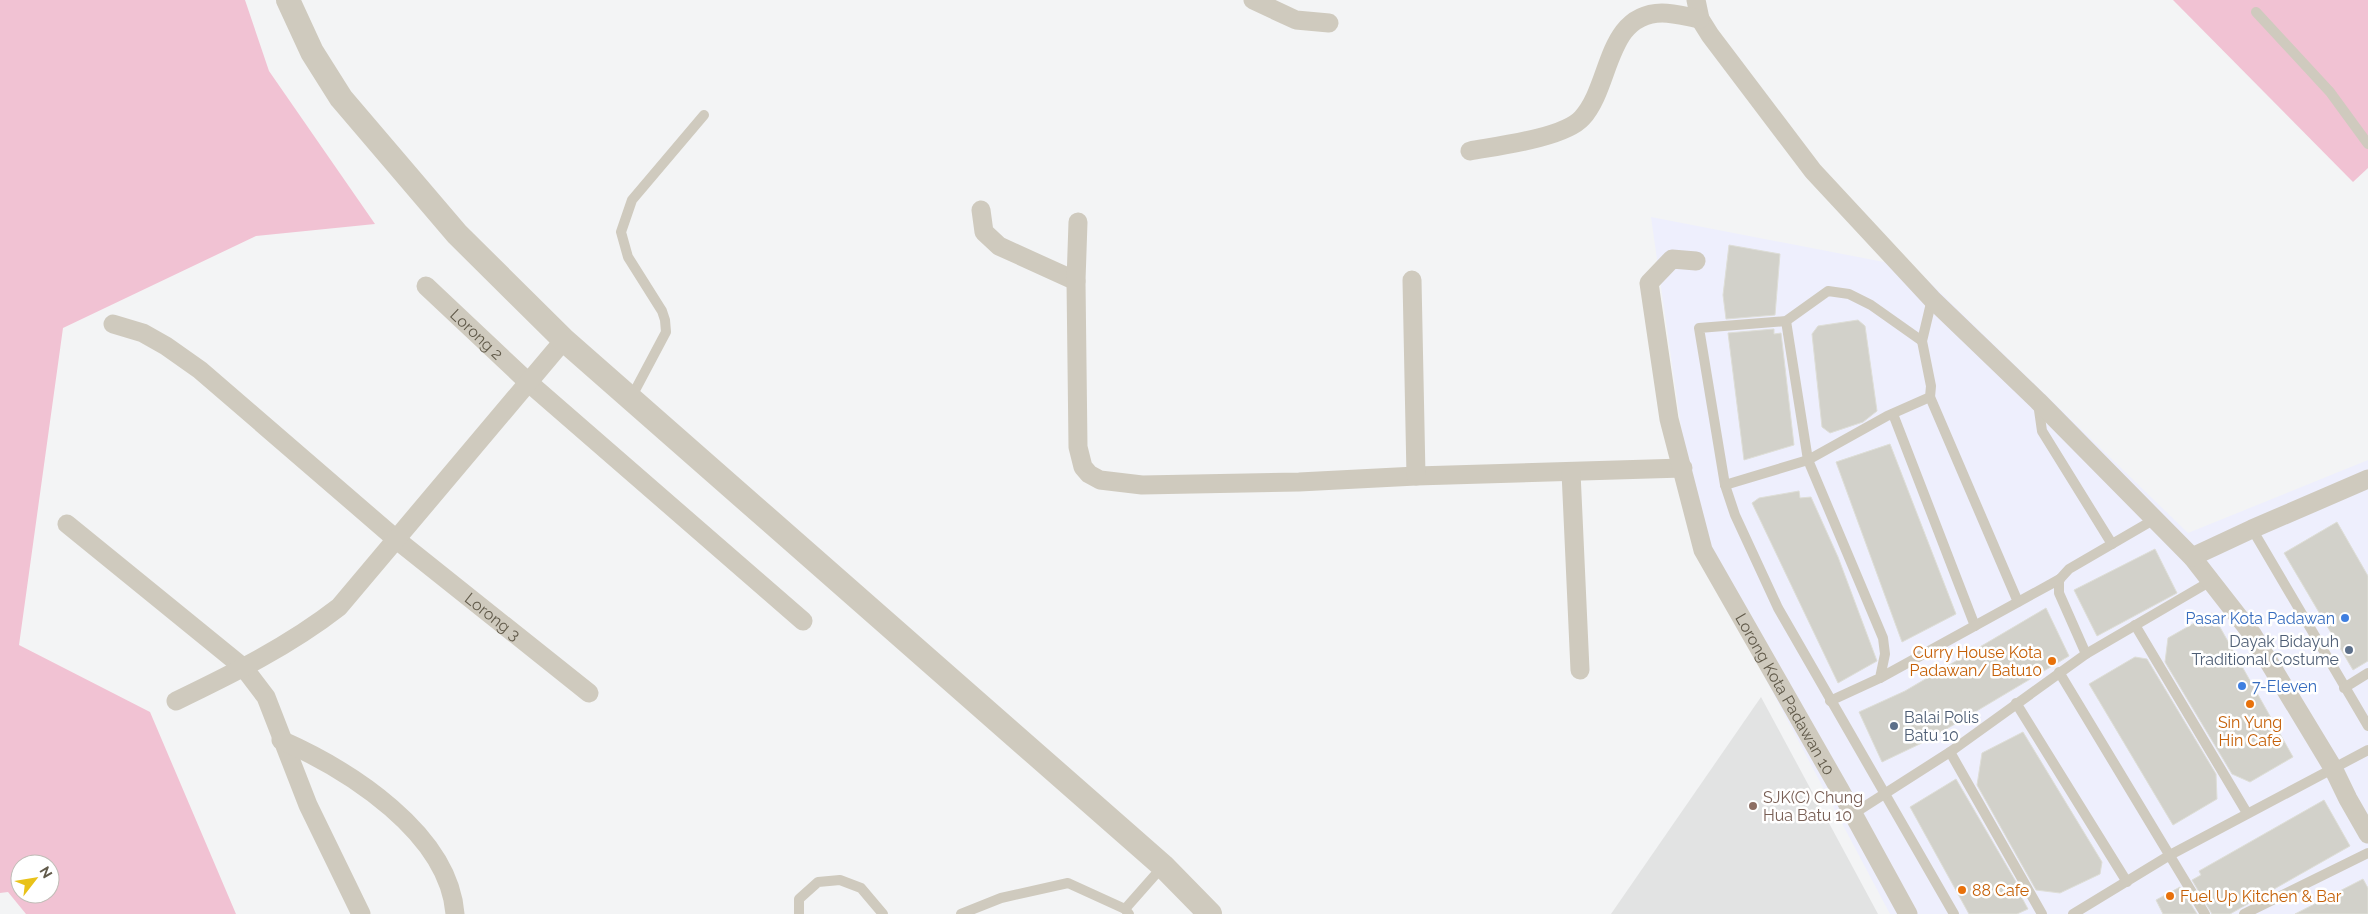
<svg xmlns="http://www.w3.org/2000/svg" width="2368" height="914" font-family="Raleway,sans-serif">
<rect width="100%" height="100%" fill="#f3f4f5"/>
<path fill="#eeeffd" d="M1651 217 1915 268 2188 533 2368 460V914H1890L1699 553Z"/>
<path fill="#e2e3e3" d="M1761 697 1878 914H1611Z"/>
<g fill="#f1c2d3" fill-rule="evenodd">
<path d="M0 0H245L269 71 375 224 256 236 63 328 19 645 150 712 236 914H26L8 892 0 893ZM20 864H50V894H20Z"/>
<path d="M2173 0H2368V168L2353 182Z"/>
</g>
<g fill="#d2d1ca" stroke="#deded7">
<path d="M1729 245 1780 254 1775 315 1726 319 1723 295Z"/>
<path d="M1858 320 1865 326 1877 411 1863 422 1830 433 1822 427 1812 334 1818 326Z"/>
<path d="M1774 329V334L1781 333 1794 445 1744 460 1728 333Z"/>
<path d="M1890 444 1956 614 1902 642 1836 462Z"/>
<path d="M1799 491 1800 498 1811 497 1838 557 1877 661 1838 683 1752 503 1759 498Z"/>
<path d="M2337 522 2368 576V661L2353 670 2284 553Z"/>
<path d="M2155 549 2177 593 2097 636 2074 590Z"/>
<path d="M2046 608 2069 656 1928 740 1882 762 1859 712 1905 691Z"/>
<path d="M2212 613 2293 757 2250 782 2232 774 2165 662 2168 638Z"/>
<path d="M2135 657 2147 659 2216 774 2217 799 2173 825 2089 684Z"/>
<path d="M2023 732 2102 862 2100 874 2060 893 2036 890 1977 785 1982 753Z"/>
<path d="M1956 779 2019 887H2016L2028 909 2017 914H1969L1910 807Z"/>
<path d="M2324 800 2350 846 2230 914H2212L2192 880 2201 875 2199 871Z"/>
<path d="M2363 879 2368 888V914H2295Z"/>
<path d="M2180 887 2197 914H2163L2156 900Z"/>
</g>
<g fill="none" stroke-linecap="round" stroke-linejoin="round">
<g stroke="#cfcabe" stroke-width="10">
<path d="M2256 12 2330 92 2368 144"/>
<path d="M1786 321 1808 460 1883 638 1885 654 1880 678 1830 701"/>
<path d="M1922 341 1871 305 1849 294 1828 291 1786 321 1699 328 1725 485 1735 515 1778 608 1954 914"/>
<path d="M1930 397 2018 602"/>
<path d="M631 398 666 332 665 320 662 311 628 257 621 232 632 200 704 115"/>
<path d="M2038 403 2042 431 2112 544"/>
<path d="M1893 414 1975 626"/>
<path d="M1725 485 1808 460 1887 416 1930 397 1931 386 1922 341 1932 299"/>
<path d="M2252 529 2368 726"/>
<path d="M2135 625 2247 813"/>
<path d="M2086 654 2059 593V580L2069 569 2155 519"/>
<path d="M2059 672 2205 914"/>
<path d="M1880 678 2060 579"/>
<path d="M2344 688 2368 673"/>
<path d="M2016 703 2127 882"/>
<path d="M1950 752 2042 914"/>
<path d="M1853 814 1950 752 2086 654 2211 581"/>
<path d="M1125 909 1163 866"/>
<path d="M799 914V899L818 882 840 880 861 888 883 914"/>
<path d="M961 914 1001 898 1068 883 1125 909 1129 914"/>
<path d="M2073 914 2170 855 2368 750"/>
<path d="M2244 914 2368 853"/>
</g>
<g stroke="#cfcabe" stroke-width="19">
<path d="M1253 0 1296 20 1329 23"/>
<path d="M1696 0 1700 19 1710 35 1813 171 1932 299 2038 401 2192 557 2252 634 2333 768 2348 799 2368 834"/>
<path d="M1470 151C1497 146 1564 138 1582 118 1612 85 1605 14 1662 13 1675 13 1688 17 1700 19"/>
<path d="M981 210 984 232 999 246 1076 281"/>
<path d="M1078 222 1076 281 1078 447 1083 467 1089 474 1100 480 1142 485 1299 482 1416 476 1683 468"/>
<path id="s1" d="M1696 261 1672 259 1649 283 1669 419 1703 550 1840 790 1908 914"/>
<path d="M1412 280 1416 476"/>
<path id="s2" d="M426 286 528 382 803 621"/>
<path id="s3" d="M113 324 143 333 166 346 200 370 397 540 589 693"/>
<path d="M1571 472 1580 670"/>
<path d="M67 524 244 668 266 697 308 805 361 914"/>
<path d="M2192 557 2252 529 2368 479"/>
<path d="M176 701C232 674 289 646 339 607L564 340"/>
<path d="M281 740C349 770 449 833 455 914"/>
</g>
<path stroke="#cfcabe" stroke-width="24" d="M288 0 312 52 341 98 457 234 564 340 1163 866 1210 914"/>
</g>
<g fill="#3f7fe0" stroke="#fff" stroke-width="2">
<circle cx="2345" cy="618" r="5"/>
<circle cx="2242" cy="686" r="5"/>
</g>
<g fill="#5c6f8a" stroke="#fff" stroke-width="2">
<circle cx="2349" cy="650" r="5"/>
<circle cx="1894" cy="726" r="5"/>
</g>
<g fill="#e8710a" stroke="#fff" stroke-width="2">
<circle cx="2052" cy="661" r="5"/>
<circle cx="2250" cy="704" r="5"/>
<circle cx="1962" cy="890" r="5"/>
<circle cx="2170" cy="896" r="5"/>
</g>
<circle fill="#8d6e63" stroke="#fff" stroke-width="2" cx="1753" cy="806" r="5"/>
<g text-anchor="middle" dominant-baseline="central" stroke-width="5" stroke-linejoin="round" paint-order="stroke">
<g font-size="16" fill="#615a4a" stroke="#fff">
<text stroke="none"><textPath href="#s2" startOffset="70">Lorong 2</textPath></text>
<text stroke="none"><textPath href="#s3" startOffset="482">Lorong 3</textPath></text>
<text stroke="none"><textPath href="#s1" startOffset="496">Lorong Kota Padawan 10</textPath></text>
</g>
<g font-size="16" fill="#366cbe" stroke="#fff" text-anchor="end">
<text x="2335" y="618">Pasar Kota Padawan</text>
<text x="2252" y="686" text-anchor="start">7-Eleven</text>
</g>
<g font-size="16" fill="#4e5e75" stroke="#fff" text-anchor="end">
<text x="2339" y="641">Dayak Bidayuh<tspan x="2339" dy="18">Traditional Costume</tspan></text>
<text x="1904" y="717" text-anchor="start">Balai Polis<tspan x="1904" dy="18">Batu 10</tspan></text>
</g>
<g font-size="16" fill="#c56008" stroke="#fff" text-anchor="start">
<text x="2042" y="652" text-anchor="end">Curry House Kota<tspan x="2042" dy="18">Padawan/ Batu10</tspan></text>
<text x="2250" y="722" text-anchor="middle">Sin Yung<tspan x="2250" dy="18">Hin Cafe</tspan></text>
<text x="1972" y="890">88 Cafe</text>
<text x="2180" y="896">Fuel Up Kitchen &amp; Bar</text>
</g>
<g font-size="16" fill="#785e54" stroke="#fff" text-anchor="start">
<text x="1763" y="797">SJK(C) Chung<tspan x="1763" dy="18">Hua Batu 10</tspan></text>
</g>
</g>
<g transform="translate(35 879) rotate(59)"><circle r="24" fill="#ffffff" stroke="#c0bdb7"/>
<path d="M0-4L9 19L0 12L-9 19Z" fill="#e9c219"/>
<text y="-8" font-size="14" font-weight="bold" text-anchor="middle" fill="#615a4a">N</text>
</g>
</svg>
